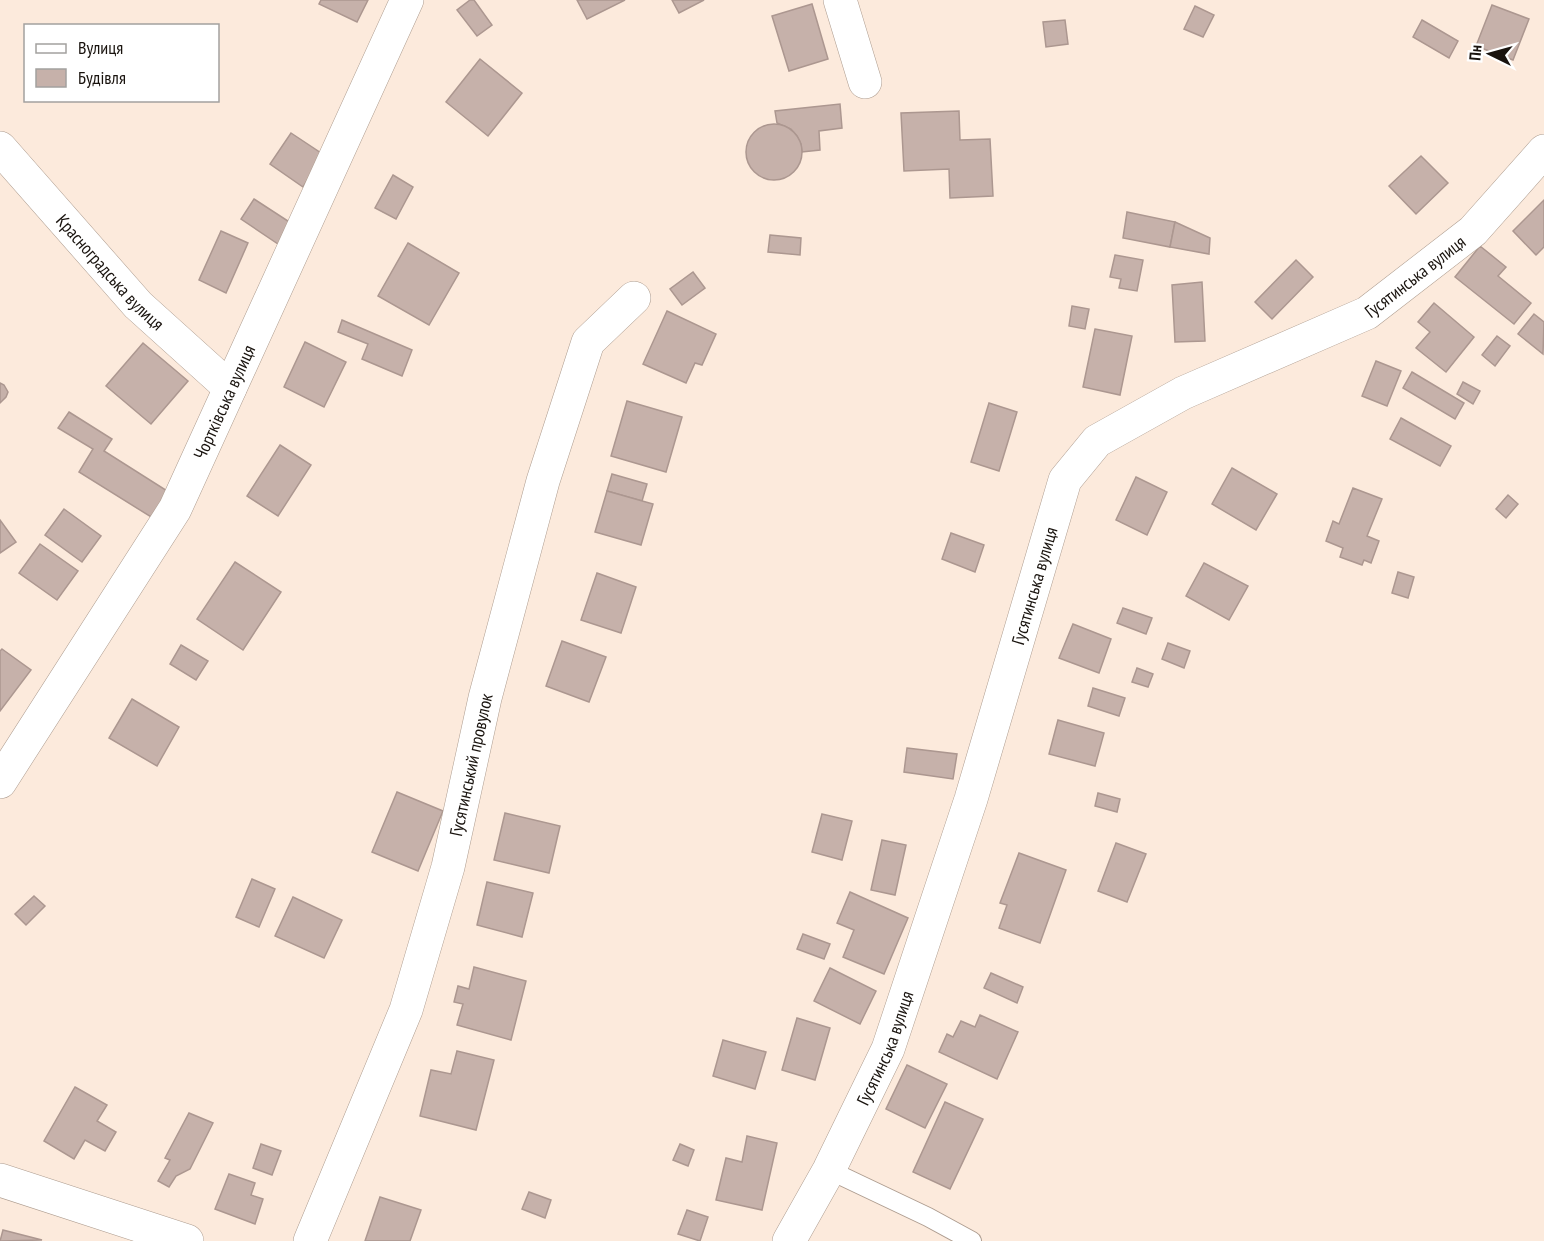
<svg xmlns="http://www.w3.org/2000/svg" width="1544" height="1241" font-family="'PT Sans Narrow',sans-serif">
<rect width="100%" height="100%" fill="#fceadc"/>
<g fill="#c6b1aa" stroke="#ac9790" stroke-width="1.5">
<path d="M321 0H368L357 22 319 4Z"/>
<path d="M470 0H474L492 25 477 36 457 10Z"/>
<path d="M577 0H625L587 19Z"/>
<path d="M672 0H704L679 13Z"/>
<path d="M812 4 828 59 789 71 772 16Z"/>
<path d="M1492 5 1529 19 1513 60 1476 46Z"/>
<path d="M1195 6 1214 15 1203 37 1184 29Z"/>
<path d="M1065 20 1068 44 1046 47 1043 22Z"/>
<path d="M1422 20 1458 41 1449 58 1413 37Z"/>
<path d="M480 59 522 93 488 136 446 102Z"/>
<path d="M840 104 842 128 819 131 820 150 802 152 801 144 797 136 791 129 777 123 775 111Z"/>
<path d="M959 111 960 140 990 139 993 196 950 198 949 169 904 171 901 113Z"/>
<circle cx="774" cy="152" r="28"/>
<path d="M291 133 324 155 303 187 270 164Z"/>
<path d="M1421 156 1448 183 1416 214 1389 186Z"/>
<path d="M393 175 413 187 396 219 375 208Z"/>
<path d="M254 199 291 223 278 244 241 219Z"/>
<path d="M1544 200V247L1536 255 1513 231Z"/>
<path d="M1127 212 1175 222 1170 247 1123 238Z"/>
<path d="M1175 222 1210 238 1209 254 1170 247Z"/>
<path d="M221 231 248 243 226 293 199 280Z"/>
<path d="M770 235 801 238 800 255 768 252Z"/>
<path d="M408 243 459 273 429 325 378 296Z"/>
<path d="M1480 246 1506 267 1498 276 1531 303 1514 324 1455 277Z"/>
<path d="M1115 255 1143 260 1137 291 1119 288 1121 279 1110 277Z"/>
<path d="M1296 260 1313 277 1272 319 1255 302Z"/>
<path d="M693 272 705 288 682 305 670 289Z"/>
<path d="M1202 282 1205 341 1175 342 1172 285Z"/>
<path d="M1434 303 1474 337 1446 372 1416 348 1430 332 1418 322Z"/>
<path d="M1072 306 1089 309 1085 329 1069 326Z"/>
<path d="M667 311 716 334 702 365 695 363 686 383 643 364Z"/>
<path d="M1534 314 1544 322 1543 354 1518 334Z"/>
<path d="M342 320 412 350 402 376 362 359 368 344 338 332Z"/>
<path d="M1095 329 1132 336 1120 395 1083 387Z"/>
<path d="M1497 336 1510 346 1495 366 1482 355Z"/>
<path d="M305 342 346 362 324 407 284 387Z"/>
<path d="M143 343 188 381 151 424 106 386Z"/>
<path d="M1376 361 1401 371 1387 406 1362 396Z"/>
<path d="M1412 372 1464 403 1455 419 1403 388Z"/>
<path d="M1463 382 1480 391 1473 404 1457 394Z"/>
<path d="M0 383 4 385 8 392 6 397 0 403Z"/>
<path d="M627 401 682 417 666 472 611 456Z"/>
<path d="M989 403 1017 412 999 471 971 462Z"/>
<path d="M69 412 112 439 104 451 172 494 156 520 79 472 93 449 58 428Z"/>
<path d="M1401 418 1451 446 1440 466 1390 439Z"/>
<path d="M280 445 311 465 278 516 247 496Z"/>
<path d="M1232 468 1277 494 1256 530 1212 504Z"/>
<path d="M612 474 647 484 642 501 607 491Z"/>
<path d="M1136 477 1167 492 1147 535 1116 520Z"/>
<path d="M1353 488 1382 499 1367 536 1379 541 1371 563 1364 560 1362 565 1340 557 1343 548 1326 541 1333 521 1339 524Z"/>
<path d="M607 491 653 504 641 545 595 532Z"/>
<path d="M1508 495 1518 504 1506 518 1496 509Z"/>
<path d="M64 509 101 536 82 562 45 535Z"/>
<path d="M0 520 16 542 0 553Z"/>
<path d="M951 533 984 545 975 572 942 559Z"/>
<path d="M40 544 78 571 57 600 19 573Z"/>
<path d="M235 562 281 592 243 650 197 619Z"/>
<path d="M1204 563 1248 586 1229 620 1186 596Z"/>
<path d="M1398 572 1414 577 1408 598 1392 593Z"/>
<path d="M597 573 636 587 621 633 581 620Z"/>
<path d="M1123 608 1152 618 1146 634 1117 623Z"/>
<path d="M1073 624 1111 639 1099 673 1059 658Z"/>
<path d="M562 641 606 657 589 702 546 686Z"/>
<path d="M1168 643 1190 651 1184 668 1162 659Z"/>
<path d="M181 645 208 661 196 680 170 664Z"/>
<path d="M2 649 31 670 0 711V651Z"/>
<path d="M1137 668 1153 674 1148 687 1132 682Z"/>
<path d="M1093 688 1125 698 1119 716 1088 706Z"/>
<path d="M132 699 179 727 157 766 109 738Z"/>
<path d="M1058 720 1104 733 1095 766 1049 754Z"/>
<path d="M907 748 957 754 953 779 904 772Z"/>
<path d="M397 792 443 811 418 871 372 852Z"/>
<path d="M1098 793 1120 799 1117 812 1095 806Z"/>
<path d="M505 813 560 826 549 873 494 860Z"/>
<path d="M822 814 852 821 842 860 812 852Z"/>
<path d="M882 840 906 845 895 895 871 890Z"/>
<path d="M1116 843 1146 854 1127 902 1098 891Z"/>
<path d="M1019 853 1066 870 1040 943 999 928 1007 905 1000 903Z"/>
<path d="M252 879 275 889 259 927 236 917Z"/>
<path d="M487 882 533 893 522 937 477 925Z"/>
<path d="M850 892 908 918 884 974 843 957 854 930 837 923Z"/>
<path d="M34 896 45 906 26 925 15 914Z"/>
<path d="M293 897 342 920 324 958 275 936Z"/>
<path d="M803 934 830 944 824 959 797 949Z"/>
<path d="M474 967 526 981 511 1040 457 1025 463 1004 454 1002 458 986 469 989Z"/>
<path d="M830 968 876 991 860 1024 814 1001Z"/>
<path d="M991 973 1023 987 1017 1003 984 988Z"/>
<path d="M980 1015 1018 1032 997 1079 939 1052 947 1034 953 1037 961 1021 975 1027Z"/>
<path d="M797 1018 830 1028 815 1080 782 1070Z"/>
<path d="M723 1040 766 1052 755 1089 713 1076Z"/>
<path d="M457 1051 494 1060 476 1130 420 1116 431 1070 451 1074Z"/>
<path d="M907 1065 947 1084 925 1128 886 1109Z"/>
<path d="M75 1087 107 1105 97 1121 116 1132 105 1151 85 1140 74 1159 44 1141Z"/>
<path d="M945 1102 983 1119 950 1189 913 1172Z"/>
<path d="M189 1113 213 1123 190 1169 176 1176 169 1187 158 1181 170 1160 165 1158Z"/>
<path d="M747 1136 777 1143 762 1210 716 1200 726 1158 742 1162Z"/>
<path d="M261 1144 281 1151 272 1175 253 1168Z"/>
<path d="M680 1144 694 1150 688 1166 673 1160Z"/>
<path d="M229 1174 255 1183 251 1195 263 1199 255 1224 215 1209Z"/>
<path d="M529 1192 551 1200 545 1218 522 1209Z"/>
<path d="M380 1197 421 1210 410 1241H365Z"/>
<path d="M687 1210 708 1217 700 1241 678 1234Z"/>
<path d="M3 1230 42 1240 0 1241Z"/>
</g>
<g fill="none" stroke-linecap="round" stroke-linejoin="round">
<g stroke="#ae9d90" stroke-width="20">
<path id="lane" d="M829 1170 928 1217 972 1241"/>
</g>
<g stroke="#ae9d90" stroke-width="34">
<g id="street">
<path d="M840 0 865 82"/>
<path id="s1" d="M0 148 138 305 230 388"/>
<path id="s2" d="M0 782 175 509 407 0"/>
<path d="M0 1180 187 1241"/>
<path id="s3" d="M310 1241 406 1010 448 867 485 698 543 481 588 342 634 298"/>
<path id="s4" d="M789 1241 829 1170 888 1049 971 799 1065 480 1097 441 1183 393 1367 313 1473 231 1544 151"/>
</g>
</g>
<use href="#lane" stroke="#fff" stroke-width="18"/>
<use href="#street" stroke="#fff" stroke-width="33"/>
</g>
<g text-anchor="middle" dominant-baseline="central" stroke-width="5" stroke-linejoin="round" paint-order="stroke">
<g font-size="18" fill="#19130e" stroke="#fff">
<text stroke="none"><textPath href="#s1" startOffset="166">Красноградська вулиця</textPath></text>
<text stroke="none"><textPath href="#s4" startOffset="1222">Гусятинська вулиця</textPath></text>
<text stroke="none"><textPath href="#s2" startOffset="442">Чортківська вулиця</textPath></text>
<text stroke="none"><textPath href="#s4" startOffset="702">Гусятинська вулиця</textPath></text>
<text stroke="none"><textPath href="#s3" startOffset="504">Гусятинський провулок</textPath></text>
<text stroke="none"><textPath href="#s4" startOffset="216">Гусятинська вулиця</textPath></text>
</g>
</g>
<rect x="24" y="24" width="195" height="78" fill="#ffffff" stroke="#a3a19f" stroke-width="1.5"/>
<rect x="36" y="44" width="30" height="9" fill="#ffffff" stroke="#a3a19f" stroke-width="1.5"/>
<text x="78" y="54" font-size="18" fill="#19130e">Вулиця</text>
<rect x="36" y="69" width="30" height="18" fill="#c6b1aa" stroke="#a3a19f" stroke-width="1.5"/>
<text x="78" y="84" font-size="18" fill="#19130e">Будівля</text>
<g transform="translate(1490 54) rotate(275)" stroke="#ffffff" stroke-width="4.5" paint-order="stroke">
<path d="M0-4.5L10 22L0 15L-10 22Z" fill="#19130e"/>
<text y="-9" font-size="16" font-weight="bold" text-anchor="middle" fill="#19130e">Пн</text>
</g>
</svg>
